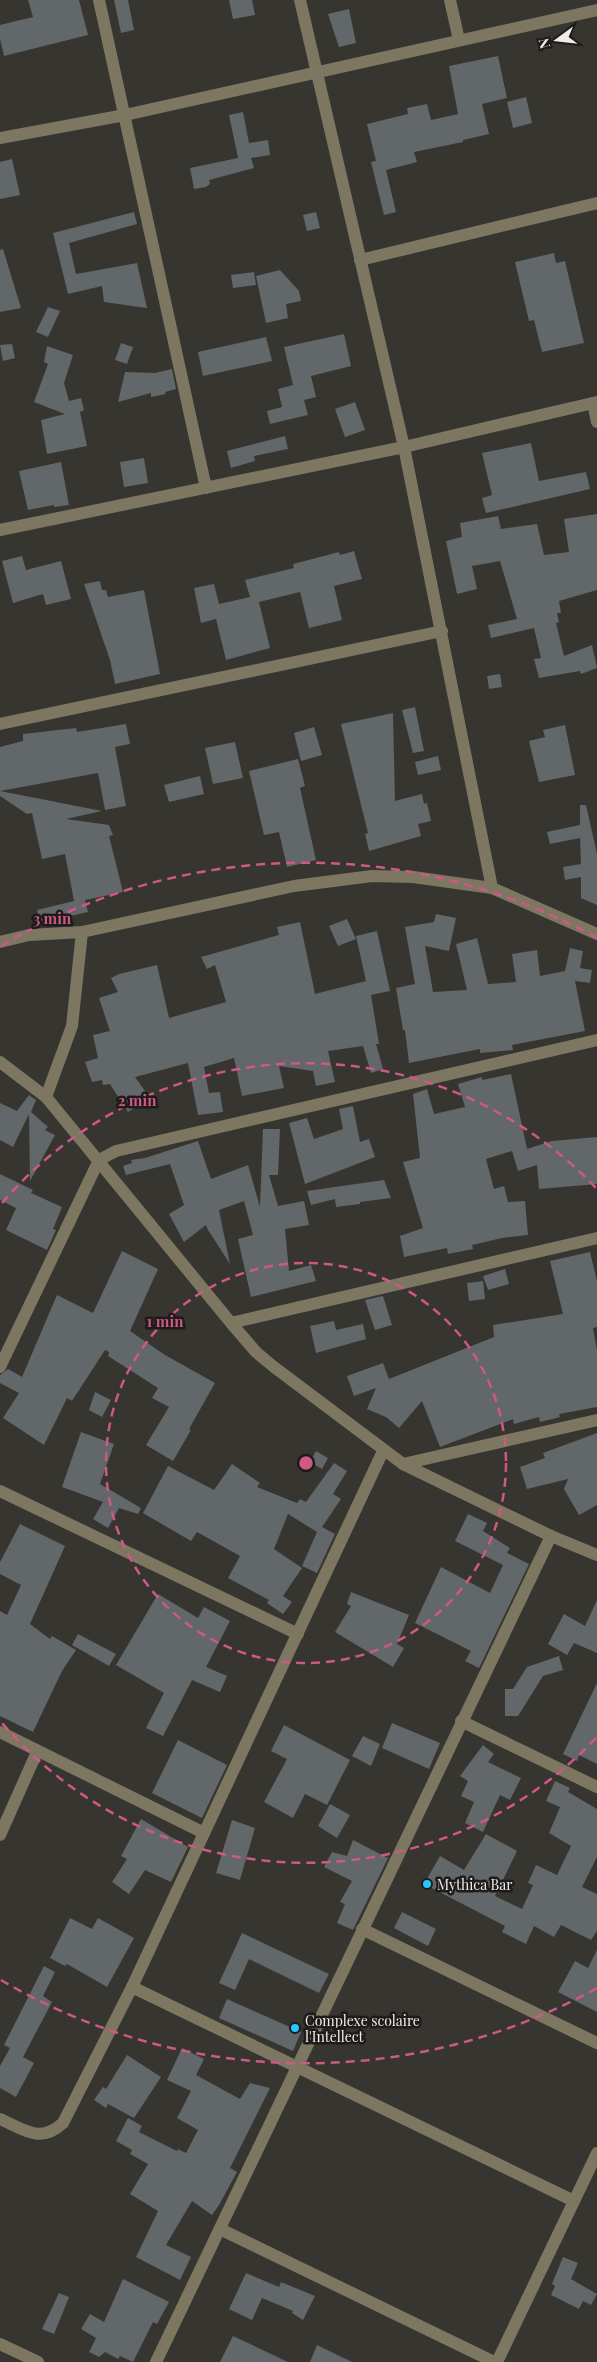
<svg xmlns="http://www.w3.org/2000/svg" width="597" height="2362" font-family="'Playfair Display',serif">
<rect width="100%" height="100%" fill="#363530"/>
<g fill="#62676a">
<path d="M28 0H79L88 35 4 56 0 39V25L33 17Z"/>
<path d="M114 0H128L134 30 121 33Z"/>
<path d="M229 0H252L255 15 233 19Z"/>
<path d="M349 9 356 43 339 47 328 14Z"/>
<path d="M498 56 507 98 482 104 489 134 463 140V142L414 152 417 162 386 170 396 212 384 215 371 162 376 161 367 124 408 114 407 108 427 104 431 120 458 114 449 66Z"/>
<path d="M526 97 532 123 513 128 507 102Z"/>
<path d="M243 112 249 143 268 140 270 155 251 158 254 168 209 180 210 184 206 187 194 189 190 168 238 158 229 115Z"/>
<path d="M12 159 20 195 0 199V162Z"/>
<path d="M134 212 137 224 69 243 76 274 137 263 147 308 104 302 102 286 68 294 53 233Z"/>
<path d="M316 212 320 228 307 231 303 215Z"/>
<path d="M3 249 21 308 0 312V250Z"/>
<path d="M554 253 556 263 565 261 584 343 542 352 534 320 529 321 515 262Z"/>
<path d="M280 270 299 291 301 301 286 304 288 318 266 323 256 276Z"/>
<path d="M254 272 256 285 233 288 231 275Z"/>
<path d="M48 307 60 311 48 337 36 332Z"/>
<path d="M344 334 351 366 311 376 316 397 304 400 308 415 270 424 267 411 282 407 278 389 293 385 284 347Z"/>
<path d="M266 337 272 361 203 376 198 352Z"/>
<path d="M121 343 133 347 127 364 115 360Z"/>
<path d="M12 344 15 358 3 361 0 345Z"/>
<path d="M47 346 73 355 64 383 69 401 81 398 84 410 80 412 87 446 47 454 41 420 65 414 34 402 48 364 44 362Z"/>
<path d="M172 369 176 389 165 392 166 394 151 397V393L118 402 125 372 155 373Z"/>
<path d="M355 402 365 430 345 437 335 409Z"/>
<path d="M285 436 288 449 254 456 255 461 231 468 227 451Z"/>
<path d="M531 443 539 481 586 472 590 489 486 513 482 498 492 495 482 453Z"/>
<path d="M144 458 148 483 124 487 120 462Z"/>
<path d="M61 462 69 505 54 507V505L28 510 19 471Z"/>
<path d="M597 514V590L559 601 561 613H557L559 622 556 623 564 656 592 645 597 668 581 674 580 671 539 678 534 659 541 658 534 628 491 638 488 625 517 619 500 561 472 566 477 589 457 594 446 541 462 537 460 523 498 516 501 529 537 524 544 555 569 552 564 519Z"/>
<path d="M354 551 362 579 334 586 342 620 309 628 300 592 259 602 270 648 226 660 216 619 201 623 194 588 214 584 219 604 250 597 245 580 294 568 293 564 339 552 340 555Z"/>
<path d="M22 556 26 570 61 561 71 599 46 605 43 594 13 603 2 561Z"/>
<path d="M100 581 102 590H106L108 597 144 590 160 674 115 684 110 660 84 584Z"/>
<path d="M500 674 502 687 489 689 487 676Z"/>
<path d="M415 707 424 751 413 753 402 710Z"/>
<path d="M393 713 395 801 422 794 424 804 427 803 431 821 418 824 421 836 369 851 365 834 368 833 341 724Z"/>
<path d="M126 724 130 744 115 747 126 806 105 810 98 773 0 791 102 811 66 819 109 825 113 835 109 836 123 892 85 900 88 912 40 923 37 910 74 901 65 854 42 859 32 813 27 814 0 796V747L23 741V734L76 728 77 732Z"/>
<path d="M565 725 575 775 539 782 529 741 545 737 543 730Z"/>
<path d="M314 727 322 755 301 761 294 733Z"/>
<path d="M235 742 243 778 213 784 205 748Z"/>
<path d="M438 756 441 770 418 775 415 762Z"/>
<path d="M298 759 305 786 300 788 316 860 287 867 279 832 264 835 249 771Z"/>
<path d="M200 776 204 794 169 802 164 785Z"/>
<path d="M580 805H586L597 854V905L581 898V877L565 880 563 867 581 864 580 838 550 844 547 832 580 825Z"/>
<path d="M436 914 456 918 449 951 425 946 433 992 467 990 456 944 477 938 488 984 516 982 512 954 537 950 540 976 565 971 570 948 583 951 580 968 592 970 590 983 575 981 585 1031 512 1045 513 1050 480 1053V1049L409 1063 405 1030H403L396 988 415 984 405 927 434 922Z"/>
<path d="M347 919 356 939 338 946 329 926Z"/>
<path d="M300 922 315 994 366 981 356 936 377 931 390 991 371 995 379 1044H376L383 1069 371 1073 363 1046 328 1051 335 1082 316 1086 313 1071 279 1066 284 1088 242 1096 234 1058 204 1067 209 1093 220 1092 223 1112 198 1115 188 1063 135 1077 150 1098 128 1112 110 1084 103 1085 102 1080 92 1082 85 1062 98 1058 93 1035 110 1031 99 998 118 992 111 978 119 974 157 965 169 1018 226 1002 215 965 207 969 201 957 279 935 277 927Z"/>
<path d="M511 1074 527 1149 552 1141 597 1137V1184L539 1189 537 1165 518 1171 512 1151 486 1159 494 1189 504 1186 508 1202 525 1201 528 1235 502 1238 472 1245 473 1249 448 1254 447 1248 404 1257 400 1236 423 1228 403 1162 420 1158 413 1094 427 1089 434 1114 465 1107 458 1084 482 1077V1080Z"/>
<path d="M29 1095 36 1100 31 1112 48 1127 45 1130 55 1135 30 1181 29 1114 13 1147 0 1140V1103L17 1111Z"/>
<path d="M353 1106 360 1142 369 1139 375 1157 305 1184 289 1123 307 1118 314 1139 343 1129 339 1109Z"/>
<path d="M263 1129H280L278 1175H269L278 1206 304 1201 309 1225 285 1229 289 1271 311 1265 316 1281 251 1297 238 1239 253 1235 244 1201 219 1210 230 1264 208 1230 206 1225 184 1242 169 1214 184 1205 170 1164 126 1175 123 1166 132 1163 131 1160 145 1158 198 1141 211 1179 248 1165 260 1207Z"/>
<path d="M0 1174 33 1190 31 1193 62 1207 53 1229 56 1230 47 1250 6 1230 16 1208 0 1200Z"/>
<path d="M384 1180 391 1198 360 1202V1204L336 1207 335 1199 311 1205 307 1191Z"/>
<path d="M122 1251 158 1269 130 1331 165 1355 215 1383 189 1429 191 1430 173 1461 146 1445 169 1407 152 1398 158 1388 108 1356 109 1352 105 1350 72 1401 67 1398 44 1445 3 1418 19 1393 0 1383V1375L8 1369 22 1377 57 1295 93 1313Z"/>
<path d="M590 1252 597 1281V1327L593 1328 597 1350V1407L559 1414 560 1417 540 1422 539 1417 514 1424 513 1419 440 1447 422 1401 399 1428 386 1417 367 1409 376 1388 354 1396 347 1376 383 1363 389 1379 494 1337 493 1325 563 1314 550 1261Z"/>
<path d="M505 1269 509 1284 488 1290 483 1276Z"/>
<path d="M483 1281 485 1299 469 1301 467 1283Z"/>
<path d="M383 1296 392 1325 375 1330 365 1300Z"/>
<path d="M334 1321 336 1330 363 1324 366 1339 316 1353 310 1326Z"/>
<path d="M95 1392 111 1400 102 1417 89 1410Z"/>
<path d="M81 1432 114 1444 100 1484 141 1508 138 1514 119 1508 108 1528 93 1519 103 1502 62 1487Z"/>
<path d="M597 1433V1505L579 1515 564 1489 568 1479 527 1489 520 1467 545 1458 543 1453Z"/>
<path d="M316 1451 328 1458 322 1469 310 1462Z"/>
<path d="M334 1463 347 1471 333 1494 341 1499 322 1527 335 1534 317 1573 302 1566 317 1532 288 1514 274 1549 302 1568 283 1596 292 1602 283 1614 267 1603 269 1600 228 1578 240 1556 197 1532 191 1541 143 1513 168 1466 214 1490 232 1464 260 1483 257 1487 297 1503 300 1499 306 1502Z"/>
<path d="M468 1514 487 1523 483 1531 510 1548 507 1553 529 1564 479 1668 465 1661 471 1651 415 1623 441 1567 490 1593 503 1565 455 1541Z"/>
<path d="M20 1524 65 1546 30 1624 50 1639 52 1636 76 1650 62 1671 33 1732 0 1716V1611L7 1615 21 1585 0 1574V1562Z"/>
<path d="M351 1592 409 1615 397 1644 404 1648 393 1667 335 1632 351 1606 347 1604Z"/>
<path d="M158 1594 198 1618 204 1607 230 1621 206 1667 227 1676 220 1692 192 1680 163 1736 146 1728 164 1693 116 1665Z"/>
<path d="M597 1600V1653L574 1643 567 1655 548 1644 564 1614 585 1626Z"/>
<path d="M78 1634 116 1654 109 1666 72 1645Z"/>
<path d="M559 1656 563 1670 543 1676 518 1716H505V1689H513L527 1667Z"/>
<path d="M597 1683V1764L579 1755 577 1761 563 1754Z"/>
<path d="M392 1723 440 1743 429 1769 382 1748Z"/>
<path d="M284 1725 350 1760 327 1805 305 1794 293 1818 264 1802 287 1759 271 1751Z"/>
<path d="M363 1736 380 1744 371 1766 352 1756Z"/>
<path d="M178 1740 227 1765 202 1818 152 1793Z"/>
<path d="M483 1745 494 1754 488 1762 521 1778 510 1800 500 1795 483 1832 465 1823 474 1802 461 1796 468 1781 460 1776Z"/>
<path d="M555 1781 570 1788 568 1792 597 1809V1857L582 1887 597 1894V1931L591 1940 561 1925 554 1937 534 1926 526 1944 502 1932 505 1926 424 1884 440 1856 464 1870 486 1834 517 1851 495 1896 522 1909 533 1885 528 1883 536 1865 557 1875 571 1846 549 1833 560 1807 546 1801Z"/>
<path d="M330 1804 350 1815 337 1838 318 1826Z"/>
<path d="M141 1819 188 1847 171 1882 145 1870 129 1894 112 1882 127 1859 121 1856Z"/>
<path d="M232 1820 255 1828 240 1880 216 1873Z"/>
<path d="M353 1840 388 1858 353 1930 337 1923 345 1904 340 1902 352 1881 324 1867 332 1852 347 1856Z"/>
<path d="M402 1912 436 1929 428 1946 394 1928Z"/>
<path d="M70 1918 92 1929 98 1918 134 1938 107 1987 67 1964 65 1966 50 1958Z"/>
<path d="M242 1933 329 1974 319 1993 249 1959 235 1990 219 1983Z"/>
<path d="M597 1950V2012L558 1992 575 1961 588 1968Z"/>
<path d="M44 1966 55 1972 43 1996 52 2002 23 2057 34 2063 16 2097 0 2088V2066L10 2048 4 2045Z"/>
<path d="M227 1999 301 2032 293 2051 219 2018Z"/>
<path d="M182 2048 204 2059 196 2075 240 2099 250 2083 270 2088 230 2168 237 2172 219 2205 212 2215 192 2201 166 2245 191 2257 180 2280 136 2257 158 2211 130 2194 148 2164 130 2154 132 2150 116 2141 128 2118 142 2126 139 2132 177 2151 178 2149 186 2153 198 2130 177 2118 191 2091 167 2080Z"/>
<path d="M127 2055 161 2077 134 2118 108 2104 106 2108 94 2100 103 2087 106 2089Z"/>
<path d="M563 2257 578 2263 571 2279 597 2294 591 2305 583 2301 579 2309 551 2295 555 2286 552 2284Z"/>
<path d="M246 2273 279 2287 281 2282 315 2296 303 2320 292 2313 293 2311 262 2298 252 2320 229 2309Z"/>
<path d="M123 2279 169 2302 157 2324 153 2322 133 2362 120 2356 118 2359 105 2352 99 2357 89 2352 96 2338 81 2329 90 2314 104 2322Z"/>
<path d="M59 2293 69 2297 54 2334 42 2329Z"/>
<path d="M233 2336 288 2362H220Z"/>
<path d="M317 2345 352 2362H310Z"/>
</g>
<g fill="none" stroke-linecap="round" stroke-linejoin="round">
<g stroke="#7d7761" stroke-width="12">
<path d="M99 0 206 488"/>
<path d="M300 0 404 447 492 888"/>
<path d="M450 0 459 40"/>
<path d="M0 138 125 115 597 10"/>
<path d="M360 260 597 203"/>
<path d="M593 403 597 422"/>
<path d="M0 530 404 447 597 402"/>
<path d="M0 724 442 631"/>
<path d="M0 942 29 935 82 932 294 886 372 876 413 877 492 888 597 934"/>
<path d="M0 1062 46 1097 231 1323 256 1352 274 1367 403 1464 551 1536 597 1555"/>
<path d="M46 1097 72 1026 82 932"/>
<path d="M231 1323 597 1238"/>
<path d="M0 1367 99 1160 116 1151 597 1040"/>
<path d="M403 1464 597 1420"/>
<path d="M0 1491 298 1634"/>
<path d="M461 1721 597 1787"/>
<path d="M0 1732 204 1833"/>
<path d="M0 1835 37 1752"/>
<path d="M362 1929 597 2043"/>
<path d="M132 1987 574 2201"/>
<path d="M0 2119C25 2130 40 2144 63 2123L132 1987 383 1451"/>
<path d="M220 2229 494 2362"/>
<path d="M0 2344 38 2362"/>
<path d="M156 2362 551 1536"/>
<path d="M497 2362 597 2153"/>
</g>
</g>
<g fill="none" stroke="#cf5886" stroke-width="2.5" stroke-dasharray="9 6">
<circle cx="306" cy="1463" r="200"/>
<path d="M596 1738A400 400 0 0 1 2 1723M2 1203A400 400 0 0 1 596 1188"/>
<path d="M597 1988A600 600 0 0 1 1 1980M1 946A600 600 0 0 1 597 938"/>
</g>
<g fill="#22c9fe" stroke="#1d1c1a" stroke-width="2">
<circle cx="427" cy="1884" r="5"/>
<circle cx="295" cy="2028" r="5"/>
</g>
<g text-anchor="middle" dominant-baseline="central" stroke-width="5" stroke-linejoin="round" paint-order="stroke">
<g font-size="14" fill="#eeedea" stroke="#1d1c1a" text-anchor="start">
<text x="437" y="1884">Mythica Bar</text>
<text x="305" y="2020">Complexe scolaire<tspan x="305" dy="16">l'Intellect</tspan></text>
</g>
</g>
<circle cx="306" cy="1463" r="8" fill="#cf5886" stroke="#1d1c1a" stroke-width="2.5"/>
<g font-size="15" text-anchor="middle" font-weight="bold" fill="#cf5886" stroke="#1d1c1a" stroke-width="5" stroke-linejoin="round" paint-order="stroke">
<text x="52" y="924">3 min</text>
<text x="137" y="1106">2 min</text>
<text x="165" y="1327">1 min</text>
</g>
<g transform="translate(557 40) rotate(255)" stroke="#1d1c1a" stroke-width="4" paint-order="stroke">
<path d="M0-4L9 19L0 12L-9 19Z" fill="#eeedea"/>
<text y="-8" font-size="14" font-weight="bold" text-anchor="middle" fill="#eeedea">N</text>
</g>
</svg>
